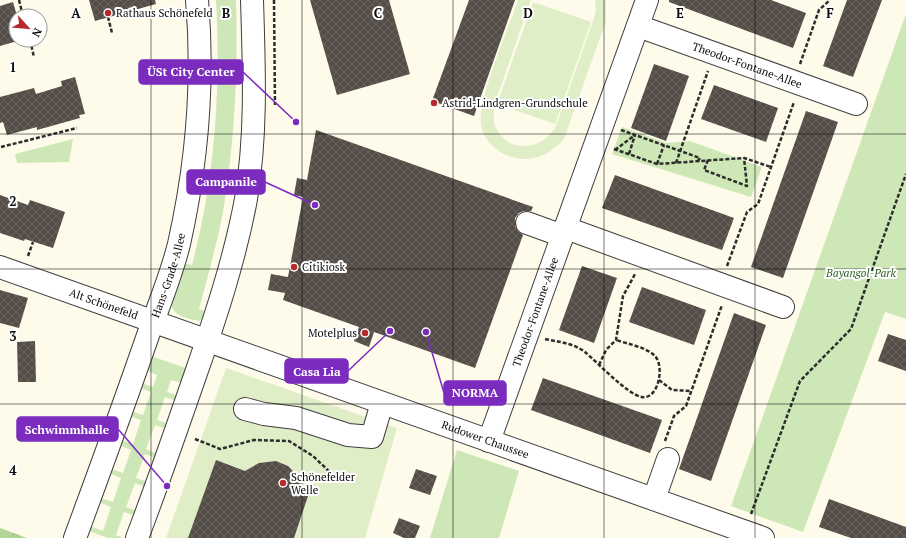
<svg xmlns="http://www.w3.org/2000/svg" width="906" height="538" font-family="'PT Serif',serif">
<defs>
<pattern id="forest-crowns" width="20" height="18" patternUnits="userSpaceOnUse"><rect width="20" height="18" fill="#b2d796"/><path d="M2 6a3 3 0 1 1 6 0M12 15a3 3 0 1 1 6 0" fill="none" stroke="#98b780"/></pattern>
<pattern id="building-cross-hatch" width="8" height="8" patternUnits="userSpaceOnUse"><rect width="8" height="8" fill="#544d48"/><path d="M0 0l8 8M0 8l8-8" fill="none" stroke="#68625e"/></pattern>
</defs>
<rect width="100%" height="100%" fill="#fefbea"/>
<g fill="#cee7b6">
<path d="M216 0H236C238 69 235 137 224 206 218 241 208 275 199 309L207 312 200 321C188 319 171 316 171 301L182 263 192 265C215 178 221 90 216 0Z"/>
<path d="M906 14V319L885 312 803 532 731 506Z"/>
<path d="M622 127 667 143 690 141 762 167 751 197 612 154Z"/>
<path d="M73 139 69 162 17 163 15 154Z"/>
<path d="M151 356 188 369 183 383 171 380 167 392 179 396 177 401 165 397 157 420 168 424 167 429 155 425 146 449 158 454 156 458 145 454 136 478 148 482 146 487 135 483 126 507 138 511 136 516 124 512 116 535 123 538H108L89 531 90 526 103 531 111 507 99 502 100 498 113 502 121 478 109 473 111 469 123 473 131 450 119 445 121 440 133 444 141 420 129 416 131 411 143 415 151 392 139 388 141 383 153 387 157 375 146 370Z"/>
<path d="M457 450 519 471 499 538H430Z"/>
</g>
<path fill="url(#forest-crowns)" d="M0 528 27 538H0Z"/>
<g fill="#e0eec7">
<path d="M518 0H531L495 103C494 111 492 121 496 128 509 155 543 150 556 126L594 18 596 10 595 0H606V21L564 139C551 153 536 162 516 158 501 156 483 141 481 125 477 100 509 27 518 0Z"/>
<path d="M533 2 591 22 555 124 497 104Z"/>
<path d="M226 368 397 428 365 538H166Z"/>
</g>
<g fill="url(#building-cross-hatch)">
<path d="M89 0H155L156 4 95 21Z"/>
<path d="M310 0H389L410 74 337 95Z"/>
<path d="M469 0H515L474 116 432 101Z"/>
<path d="M669 0H771L806 13 793 48 669 2Z"/>
<path d="M847 0H882L853 77 823 66Z"/>
<path d="M13 2 17 16 16 40H21L0 46V6Z"/>
<path d="M654 64 689 76 666 141 631 128Z"/>
<path d="M75 77 85 114 79 115 80 118 37 130V127L7 135 3 122 0 123V97L34 88 36 94 62 86 61 81Z"/>
<path d="M714 85 778 108 766 142 701 119Z"/>
<path d="M806 111 838 122 783 278 751 267Z"/>
<path d="M316 130 533 207 531 211H524L519 213 515 218V226L518 231 523 235 475 368 374 332 369 347 354 341 359 327 283 300 285 293 268 290 271 274 288 277 303 197 294 195 297 178 307 180Z"/>
<path d="M615 175 734 218 722 250 602 208Z"/>
<path d="M0 195 28 205 30 200 65 212 53 248 25 239 24 241 0 233Z"/>
<path d="M582 266 617 278 594 343 559 330Z"/>
<path d="M642 287 706 310 694 345 629 322Z"/>
<path d="M0 290 28 298 19 328 0 323Z"/>
<path d="M734 313 766 325 711 481 679 469Z"/>
<path d="M888 334 906 340V371L878 361Z"/>
<path d="M35 341 36 382H18L17 342Z"/>
<path d="M543 378 662 420 650 453 531 410Z"/>
<path d="M216 460 245 471 259 463 276 461 288 466 294 472 301 485 302 491 309 493 294 538H188Z"/>
<path d="M416 469 437 476 430 495 409 488Z"/>
<path d="M829 499 906 527V538H851L819 527Z"/>
<path d="M399 518 420 526 415 538H404L393 533Z"/>
</g>
<g fill="none" stroke-linecap="round" stroke-linejoin="round">
<g stroke="#3e3e3e" stroke-width="24">
<g id="minor">
<path id="s1" d="M638 26 856 104"/>
<path d="M527 223 563 236"/>
<path d="M566 228 783 307"/>
<path id="s2" d="M0 267 763 538"/>
<path d="M245 409 264 414 296 418 348 435 372 437 382 403"/>
<path id="s3" d="M489 441 647 0"/>
<path d="M654 499 668 459"/>
<path id="s4" d="M75 538C99 473 123 407 146 341 157 309 171 277 179 244 197 164 204 81 197 0"/>
<path d="M137 538C158 483 177 428 196 373 216 316 235 258 246 199 257 133 254 66 252 0"/>
</g>
</g>
<g stroke="#2d2d2d" stroke-width="2.5" stroke-dasharray="4 2" stroke-linecap="butt">
<path d="M19 0 23 16"/>
<path d="M274 0 275 105"/>
<path d="M108 17 112 33"/>
<path d="M30 40 34 57"/>
<path d="M800 64 819 10 830 0"/>
<path d="M621 130 700 158 698 161"/>
<path d="M1 147 77 128"/>
<path d="M614 149 657 164 744 158 771 167"/>
<path d="M615 150 635 135"/>
<path d="M629 154 635 135"/>
<path d="M708 160 704 170 747 186 744 158"/>
<path d="M676 163 708 71"/>
<path d="M657 164 664 145"/>
<path d="M28 256 33 242"/>
<path d="M727 266 747 212 758 204 794 102"/>
<path d="M545 339C559 342 573 343 585 352 598 363 628 395 642 397 658 400 665 367 655 356 646 347 628 344 616 340"/>
<path d="M599 365 606 350 616 340 623 296 635 274"/>
<path d="M659 380 672 390 691 391"/>
<path d="M195 439 220 449 254 440 289 441 313 456 334 476"/>
<path d="M665 441 674 416 686 406 722 305"/>
<path d="M751 514 800 381 851 329 906 174"/>
</g>
<use href="#minor" stroke="#fff" stroke-width="22"/>
</g>
<path fill="none" stroke="#0b0b0b" stroke-width="1" stroke-opacity="0.55" d="M151 0V538M302 0V538M453 0V538M604 0V538M755 0V538M0 134H906M0 269H906M0 404H906"/>
<g fill="#b6292c" stroke="#fff" stroke-width="1.5">
<circle cx="108" cy="13" r="4"/>
<circle cx="434" cy="103" r="4"/>
<circle cx="294" cy="267" r="4"/>
<circle cx="365" cy="333" r="4"/>
<circle cx="283" cy="483" r="4"/>
</g>
<g text-anchor="middle" dominant-baseline="central" stroke-width="4" stroke-linejoin="round" paint-order="stroke">
<g font-size="11" fill="#0b0b0b" stroke="#fff" text-anchor="start">
<text x="116" y="13">Rathaus Schönefeld</text>
<text x="442" y="103">Astrid-Lindgren-Grundschule</text>
<text x="302" y="267">Citikiosk</text>
<text x="357" y="333" text-anchor="end">Motelplus</text>
<text x="291" y="477">Schönefelder<tspan x="291" dy="13">Welle</tspan></text>
</g>
<g font-size="11" fill="#0b0b0b" stroke="#fff">
<text stroke="none"><textPath href="#s1" startOffset="116">Theodor-Fontane-Allee</textPath></text>
<text stroke="none"><textPath href="#s4" startOffset="279">Hans-Grade-Allee</textPath></text>
<text stroke="none"><textPath href="#s2" startOffset="110">Alt Schönefeld</textPath></text>
<text stroke="none"><textPath href="#s3" startOffset="137">Theodor-Fontane-Allee</textPath></text>
<text stroke="none"><textPath href="#s2" startOffset="515">Rudower Chaussee</textPath></text>
</g>
<g font-size="11" font-style="italic" fill="#2b601f" stroke="#fff">
<text x="861" y="273">Bayangol-Park</text>
</g>
</g>
<g font-size="13" text-anchor="middle" font-weight="bold" fill="#0b0b0b" stroke="#fff" stroke-width="4" stroke-linejoin="round" paint-order="stroke">
<text x="76" y="18">A</text>
<text x="226" y="18">B</text>
<text x="378" y="18">C</text>
<text x="528" y="18">D</text>
<text x="680" y="18">E</text>
<text x="830" y="18">F</text>
<text x="13" y="72">1</text>
<text x="13" y="206">2</text>
<text x="13" y="341">3</text>
<text x="13" y="475">4</text>
</g>
<path fill="none" stroke="#7b2cbf" stroke-width="1.5" d="M296 122L243 72M315 205L265 182M390 331L348 371M426 332L444 393M167 486L118 429"/>
<g fill="#7b2cbf" stroke="#fff" stroke-width="1.5">
<circle cx="296" cy="122" r="4"/>
<circle cx="315" cy="205" r="4"/>
<circle cx="390" cy="331" r="4"/>
<circle cx="426" cy="332" r="4"/>
<circle cx="167" cy="486" r="4"/>
</g>
<g fill="#7b2cbf" stroke="#7b2cbf" stroke-width="1.5">
<rect x="139" y="60" width="104" height="24" rx="4"/>
<rect x="187" y="170" width="78" height="24" rx="4"/>
<rect x="285" y="359" width="63" height="24" rx="4"/>
<rect x="444" y="381" width="62" height="24" rx="4"/>
<rect x="17" y="417" width="101" height="24" rx="4"/>
</g>
<g font-size="12" text-anchor="middle" font-weight="bold" fill="#fff">
<text x="191" y="76">ÜSt City Center</text>
<text x="226" y="186">Campanile</text>
<text x="317" y="376">Casa Lia</text>
<text x="475" y="397">NORMA</text>
<text x="67" y="434">Schwimmhalle</text>
</g>
<g transform="translate(28 28) rotate(117)"><circle r="19" fill="#ffffff" stroke="#9d9d9d"/>
<path d="M0-3L7 15L0 10L-7 15Z" fill="#b6292c"/>
<text y="-6" font-size="11" font-weight="bold" text-anchor="middle" fill="#0b0b0b">N</text>
</g>
</svg>
